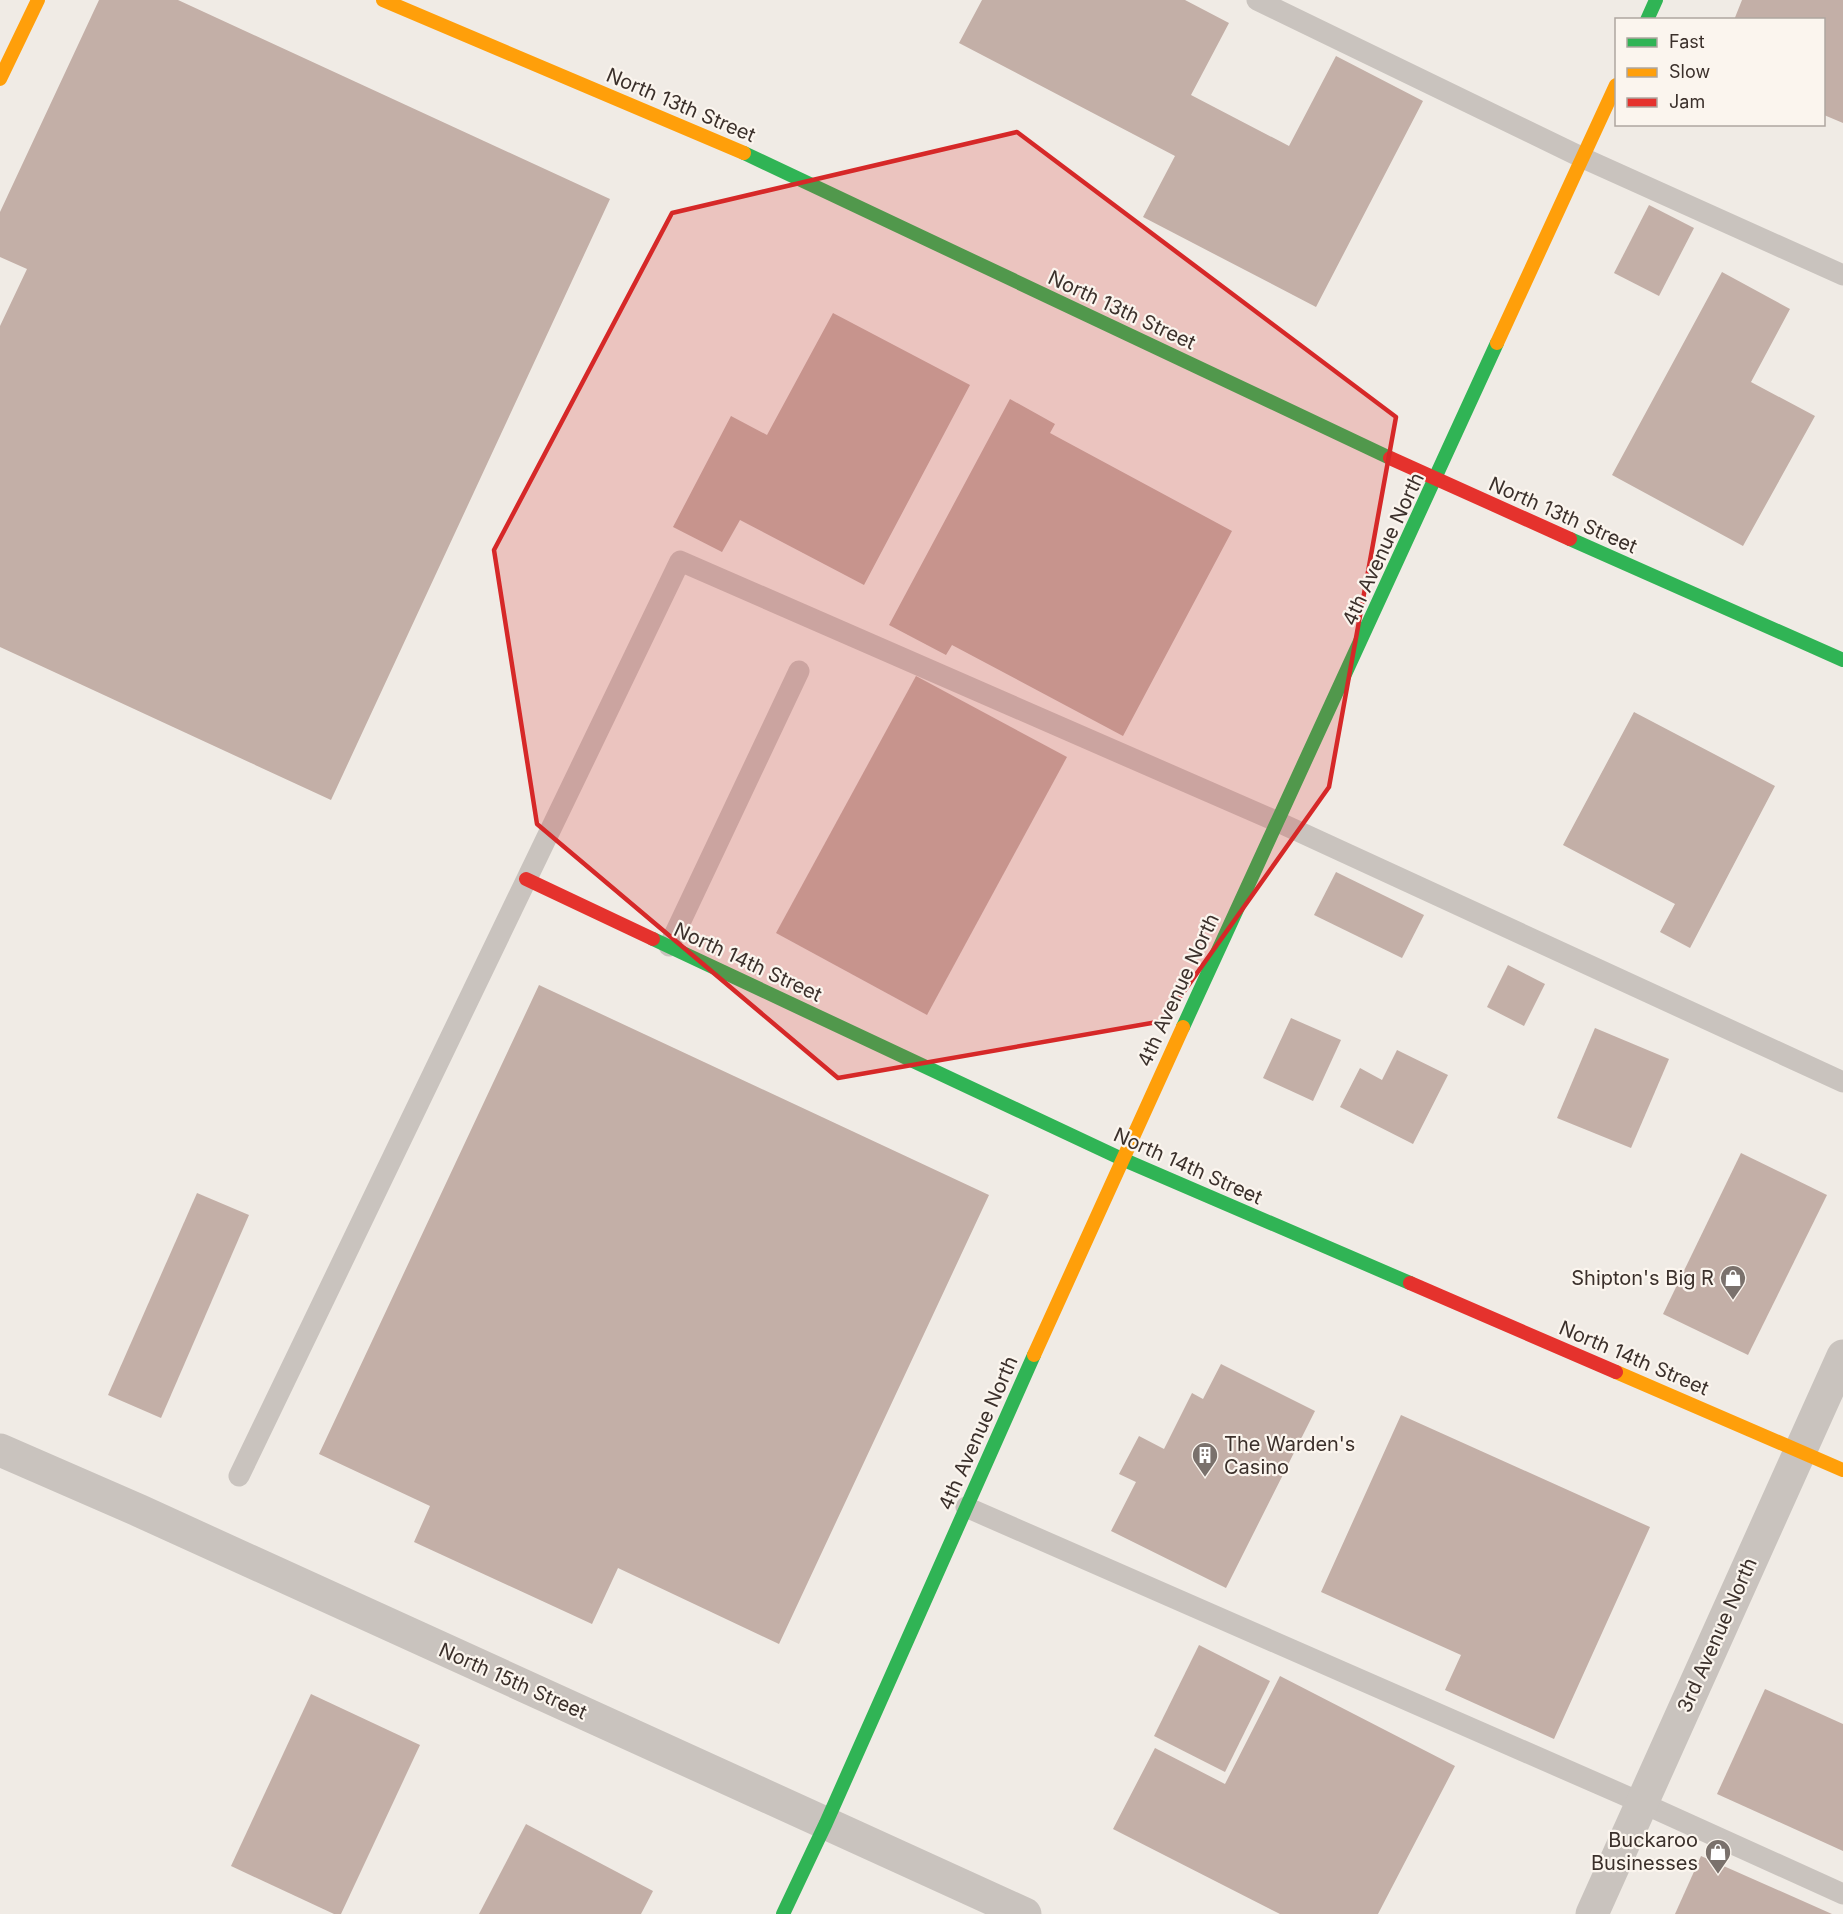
<svg xmlns="http://www.w3.org/2000/svg" width="1843" height="1914" font-family="Inter,sans-serif">
<rect width="100%" height="100%" fill="#f0ebe5"/>
<g fill="#c3afa7">
<path d="M99 0H178L610 199 331 800 0 647V326L27 269 0 257V212Z"/>
<path d="M982 0H1185L1229 23 1191 95 1289 146 1336 56 1423 101 1316 307 1143 217 1175 156 959 43Z"/>
<path d="M1742 0H1843V123L1824 115V20H1734Z"/>
<path d="M1649 205 1694 228 1659 296 1614 273Z"/>
<path d="M1722 272 1790 309 1751 382 1815 416 1743 546 1612 475Z"/>
<path d="M833 313 970 385 864 585 740 520 722 552 673 527 731 416 767 435Z"/>
<path d="M1010 399 1055 424 1050 433 1232 531 1123 736 952 645 946 655 889 625Z"/>
<path d="M916 676 1067 757 927 1015 776 933Z"/>
<path d="M1634 712 1775 786 1690 948 1660 932 1675 904 1563 845Z"/>
<path d="M1336 872 1424 915 1402 958 1314 915Z"/>
<path d="M1508 965 1545 984 1524 1026 1487 1007Z"/>
<path d="M539 985 989 1195 779 1644 618 1568 592 1624 414 1542 430 1506 319 1454Z"/>
<path d="M1291 1018 1341 1040 1313 1101 1263 1078Z"/>
<path d="M1595 1028 1669 1059 1631 1148 1557 1118Z"/>
<path d="M1397 1050 1448 1075 1413 1144 1340 1107 1360 1068 1382 1080Z"/>
<path d="M1741 1153 1827 1195 1748 1355 1663 1314Z"/>
<path d="M197 1193 249 1215 161 1418 108 1395Z"/>
<path d="M1221 1364 1315 1411 1226 1588 1111 1531 1136 1482 1119 1474 1139 1436 1164 1449 1192 1393 1203 1399Z"/>
<path d="M1401 1415 1650 1527 1554 1739 1445 1690 1461 1655 1321 1592Z"/>
<path d="M1199 1645 1270 1681 1225 1772 1154 1736Z"/>
<path d="M1280 1676 1455 1766 1378 1914H1280L1113 1829 1155 1748 1225 1784Z"/>
<path d="M1765 1689 1843 1724V1851L1717 1794Z"/>
<path d="M311 1694 420 1745 341 1914H334L231 1866Z"/>
<path d="M526 1824 653 1891 641 1914H479Z"/>
<path d="M1701 1856 1787 1894 1832 1914H1675Z"/>
</g>
<g fill="none" stroke-linecap="round" stroke-linejoin="round">
<g stroke="#c9c3be" stroke-width="21">
<path d="M1257 0 1583 158 1843 275"/>
<path d="M669 946 799 671"/>
<path d="M239 1476 680 561 1278 822 1843 1082"/>
<path d="M966 1507 1642 1803 1843 1894"/>
</g>
<g stroke="#c9c3be" stroke-width="33">
<path d="M0 1450 140 1511 1025 1914"/>
<path d="M1592 1914 1843 1356"/>
</g>
<g stroke="#30b455" stroke-width="14">
<path d="M1647 20 1656 0"/>
<path d="M744 153 1390 458"/>
<path d="M1570 539 1843 660"/>
<path d="M653 939 1122 1159 1410 1283"/>
<path d="M1183 1027 1497 343"/>
<path d="M783 1914 826 1823 1034 1355"/>
</g>
<g stroke="#ff9f0a" stroke-width="14">
<path d="M383 0 744 153"/>
<path d="M0 79 38 0"/>
<path d="M1497 343 1616 85"/>
<path d="M1034 1355 1183 1027"/>
<path d="M1616 1372 1843 1470"/>
</g>
<g stroke="#e5322d" stroke-width="14">
<path d="M1390 458 1570 539"/>
<path d="M526 879 653 939"/>
<path d="M1410 1283 1616 1372"/>
</g>
</g>
<path fill="#d62828" fill-opacity="0.2" stroke="#d62828" stroke-width="4.5" stroke-linejoin="round" d="M1017 132 1396 417 1329 787 1163 1021 838 1078 537 824 494 550 672 213Z"/>
<defs>
<g id="shop-pin" transform="scale(1.35)"><path d="M0 17L-7.5 6A9.5 9.5 0 1 1 7.5 6Z" fill="#7a716c" stroke="#fbf5ee"/><path d="M-5-2.5h2.3a2.7 3.5 0 0 1 5.4 0H5L5.5 6h-11ZM-1.5-2.5h3a1.5 2.3 0 0 0-3 0Z" fill="#fff"/></g>
<g id="building-pin" transform="scale(1.35)"><path d="M0 17L-7.5 6A9.5 9.5 0 1 1 7.5 6Z" fill="#7a716c" stroke="#fbf5ee"/><path d="M-4-6H4V6H1V3H-1V6H-4ZM-2.5-4.3h1.7v1.8h-1.7ZM.8-4.3h1.7v1.8H.8ZM-2.5-1h1.7V.8h-1.7ZM.8-1h1.7V.8H.8Z" fill="#fff"/></g>
</defs>
<g fill-rule="evenodd">
<use href="#shop-pin" x="1733" y="1278"/>
<use href="#building-pin" x="1205" y="1455"/>
<use href="#shop-pin" x="1718" y="1852"/>
</g>
<g text-anchor="middle" dominant-baseline="central" stroke-width="4.5" stroke-linejoin="round" paint-order="stroke">
<g font-size="20" fill="#3b302b" stroke="#fbf5ee">
<text transform="translate(681 105) rotate(23)">North 13th Street</text>
<text transform="translate(1122 310) rotate(25)">North 13th Street</text>
<text transform="translate(1563 515) rotate(24)">North 13th Street</text>
<text transform="translate(1383 549) rotate(-65)">4th Avenue North</text>
<text transform="translate(748 962) rotate(25)">North 14th Street</text>
<text transform="translate(1178 990) rotate(-65)">4th Avenue North</text>
<text transform="translate(1188 1166) rotate(24)">North 14th Street</text>
<text transform="translate(1634 1358) rotate(23)">North 14th Street</text>
<text transform="translate(978 1433) rotate(-66)">4th Avenue North</text>
<text transform="translate(1717 1635) rotate(-66)">3rd Avenue North</text>
<text transform="translate(513 1681) rotate(24)">North 15th Street</text>
</g>
<g font-size="20" fill="#3b302b" stroke="#fbf5ee" text-anchor="end">
<text x="1714" y="1278">Shipton's Big R</text>
<text x="1224" y="1444" text-anchor="start">The Warden's<tspan x="1224" dy="23">Casino</tspan></text>
<text x="1698" y="1840">Buckaroo<tspan x="1698" dy="23">Businesses</tspan></text>
</g>
</g>
<rect x="1615" y="18" width="210" height="108" fill="#fbf5ee" stroke="#aea6a0" stroke-width="1.5"/>
<rect x="1627" y="38" width="30" height="9" fill="#30b455" stroke="#aea6a0" stroke-width="1.5"/>
<text x="1669" y="48" font-size="18" fill="#3b302b">Fast</text>
<rect x="1627" y="68" width="30" height="9" fill="#ff9f0a" stroke="#aea6a0" stroke-width="1.5"/>
<text x="1669" y="78" font-size="18" fill="#3b302b">Slow</text>
<rect x="1627" y="98" width="30" height="9" fill="#e5322d" stroke="#aea6a0" stroke-width="1.5"/>
<text x="1669" y="108" font-size="18" fill="#3b302b">Jam</text>
</svg>
